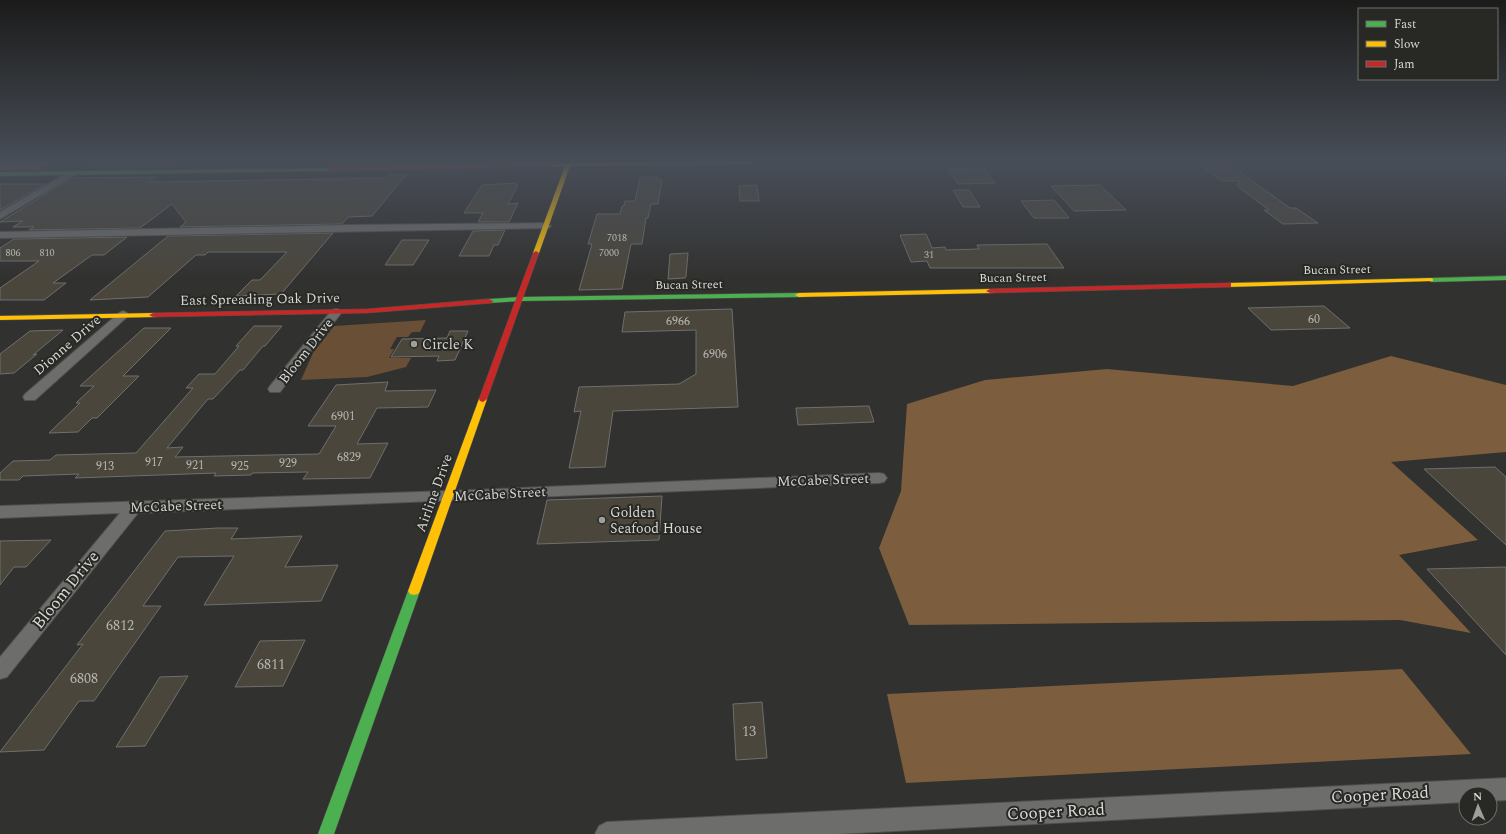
<svg xmlns="http://www.w3.org/2000/svg" width="1506" height="834" font-family="Spectral,serif">
<rect width="100%" height="100%" fill="#31312f"/>
<path fill="#694f35" d="M426 320 420 332H412L408 337H397L390 349H394L389 358H411L406 367 367 377 301 380 313 353 334 326Z"/>
<g fill="#7c5d3d">
<path d="M0 162H53L38 170H0Z"/>
<path d="M1391 356 1506 385V452L1391 462 1478 540 1399 555 1471 633 1400 620 909 625 879 548 901 491 907 404 985 380 1107 369 1293 386Z"/>
<path d="M1402 669 1471 754 906 783 887 694Z"/>
</g>
<g fill="#4a463c" stroke="#6f6f6d">
<path d="M179 162 173 166 89 167 96 163Z"/>
<path d="M1225 164 1229 167H1233L1290 208H1296L1318 223 1283 224 1264 210H1269L1237 186 1240 181H1222L1200 165Z"/>
<path d="M984 168 995 183 958 184 948 169Z"/>
<path d="M388 175H406L372 216 348 217 342 224 180 227 186 222 172 204 140 228 29 230 34 227H13L23 221 0 222 72 178 156 177 149 182 385 178Z"/>
<path d="M640 177H658L657 180H662L658 204H651L648 218H646L642 244H631L622 289 579 290 592 244H588L597 214H620L622 206H624L625 201H635Z"/>
<path d="M516 183V185H518L508 204 518 203 509 222H478L483 213H464L482 185Z"/>
<path d="M0 184H45L0 210Z"/>
<path d="M757 185 759 201H740L739 186Z"/>
<path d="M1100 185 1126 210 1074 211 1051 186Z"/>
<path d="M953 190H969L980 207H963Z"/>
<path d="M1054 200 1069 218H1034L1021 201Z"/>
<path d="M505 230 498 245H494L489 256H459L473 231Z"/>
<path d="M333 233 281 294 236 296 252 280H260L287 252H208L205 255H196L148 297 90 300 168 236Z"/>
<path d="M926 234 932 248 945 247 946 250 979 249 977 245 1047 244 1064 268H930L927 261 911 262 900 235Z"/>
<path d="M127 237 104 255H92L53 283H66L44 300H0V288L39 261H0V248L14 239Z"/>
<path d="M402 240H429L413 265H385Z"/>
<path d="M688 253 686 276 685 278 668 279 670 254Z"/>
<path d="M1324 306 1350 328 1271 330 1248 308Z"/>
<path d="M732 309 738 407 613 411 605 467 569 468 581 411 574 412 579 387 679 384 696 374V330L622 332 625 312Z"/>
<path d="M254 326H282L265 346H263L243 370H240L213 399H208L167 448 183 447 175 457 319 454 336 426H308L336 385 388 382 385 391 436 390 428 407 377 408 357 444 388 443 370 478 303 479 308 472 252 473 251 475 214 476 216 473 75 478 79 474 23 476 19 480H0V473L13 461 50 460 56 455 136 453 193 388H186L199 374H215L239 346H236Z"/>
<path d="M144 328H171L123 376H139L97 418H92L78 432 49 433 80 403H76L94 386H80Z"/>
<path d="M63 330 33 355 37 354 14 373 0 374V354L30 331Z"/>
<path d="M450 331H468L455 360 437 361 439 356 391 357 402 339 447 338Z"/>
<path d="M869 406 874 422 798 425 796 408Z"/>
<path d="M1495 467 1506 477V545L1424 469Z"/>
<path d="M662 496 659 540 537 544 547 500Z"/>
<path d="M218 528H238L231 539 302 536 285 567 338 565 321 601 204 605 234 556 178 557 143 606H161L94 701H79L44 750 0 752 83 644 77 645 165 531Z"/>
<path d="M51 540 26 567H14L0 585V541Z"/>
<path d="M1506 567V655L1427 569Z"/>
<path d="M305 640 283 686 235 687 260 641Z"/>
<path d="M188 676 145 746 116 747 160 677Z"/>
<path d="M762 702 767 758 736 760 733 704Z"/>
</g>
<g fill="none" stroke-linecap="round" stroke-linejoin="round">
<g stroke="#4f4f4d" stroke-width="2">
<g id="street">
<path d="M72 170 76 173 75 175 0 219V212Z"/>
<path d="M546 223 551 226 549 228 0 238V232L348 225Z"/>
<path d="M336 309 340 310 342 312 280 392H270L268 389 270 386 332 310Z"/>
<path d="M123 311 127 313 129 315 127 317 35 400H25L23 397 25 394 119 313Z"/>
<path d="M879 473 884 474 887 478 884 482 879 483 138 513 7 677 0 679V657L120 513 0 518V506L448 491Z"/>
<path d="M1506 778V800L1490 801V794H1466V802L837 834H595L599 826 607 822Z"/>
</g>
</g>
<g stroke="#4f4f4d" stroke-width="1">
<g id="fast">
<path d="M331 168V170L329 171 0 176V172Z"/>
<path d="M1506 276V280L1431 282 1428 280 1431 278Z"/>
<path d="M799 293 803 295 802 297 520 301 489 303 485 301 489 299 520 297Z"/>
<path d="M414 587 418 588 420 591 334 834H318L408 591 410 588Z"/>
</g>
</g>
<g stroke="#4f4f4d" stroke-width="1">
<g id="slow">
<path d="M567 162H571V163L754 162 751 164 570 166 539 253 536 255 534 254 533 253 565 166 550 167 547 165 550 163H566Z"/>
<path d="M1431 278 1433 279V281L1228 287 1224 285 1228 283Z"/>
<path d="M990 289 994 291 993 293 799 297 795 295 799 293Z"/>
<path d="M153 313H156V317L0 320V316Z"/>
<path d="M483 396 487 399 420 591 418 594 414 595 410 594 408 591 479 399Z"/>
</g>
</g>
<g stroke="#4f4f4d" stroke-width="1">
<g id="jam">
<path d="M550 163 552 164V166L329 171 326 169 329 167Z"/>
<path d="M536 251 539 253 487 399 483 402 480 401 479 399 533 253Z"/>
<path d="M1228 283H1231V287L990 293 986 291 990 289Z"/>
<path d="M489 299 493 301 492 303 367 313 153 317 149 315 153 313 367 309Z"/>
</g>
</g>
<use href="#street" fill="#6d6d6c" fill-rule="evenodd"/>
<use href="#fast" fill="#4caf50" fill-rule="evenodd"/>
<use href="#slow" fill="#ffc107" fill-rule="evenodd"/>
<use href="#jam" fill="#c62828" fill-rule="evenodd"/>
</g>
<linearGradient id="sky" x2="0" y2="1"><stop stop-color="#1b1b1a"/><stop offset="0.58" stop-color="#484e58"/><stop offset="1" stop-color="#484e58" stop-opacity="0"/></linearGradient>
<rect width="1506" height="279" fill="url(#sky)"/>
<g fill="#9e9e9c" stroke="#282824" stroke-width="1.5">
<circle cx="414" cy="344" r="4"/>
<circle cx="602" cy="520" r="4"/>
</g>
<g text-anchor="middle" dominant-baseline="central" stroke-width="4" stroke-linejoin="round" paint-order="stroke">
<g font-size="10" fill="#b4b4b0">
<text x="617" y="238">7018</text>
<text x="13" y="253">806</text>
<text x="47" y="253">810</text>
<text x="609" y="253">7000</text>
<text x="929" y="255">31</text>
</g>
<g font-size="12" fill="#d8d9d6" stroke="#282824">
<text transform="translate(1337 270) rotate(-1)">Bucan Street</text>
<text transform="translate(1013 278) rotate(-1)">Bucan Street</text>
<text transform="translate(689 285) rotate(-1)">Bucan Street</text>
</g>
<g font-size="12" fill="#b4b4b0">
<text x="1314" y="319">60</text>
<text x="678" y="321">6966</text>
<text x="715" y="354">6906</text>
<text x="343" y="416">6901</text>
<text x="349" y="457">6829</text>
<text x="154" y="462">917</text>
<text x="288" y="463">929</text>
<text x="195" y="465">921</text>
<text x="105" y="466">913</text>
<text x="240" y="466">925</text>
</g>
<g font-size="14" fill="#d8d9d6" stroke="#282824">
<text transform="translate(260 299) rotate(-1)">East Spreading Oak Drive</text>
<text transform="translate(67 345) rotate(-41)">Dionne Drive</text>
<text transform="translate(306 351) rotate(-52)">Bloom Drive</text>
<text transform="translate(823 480) rotate(-2)">McCabe Street</text>
<text transform="translate(434 493) rotate(-70)">Airline Drive</text>
<text transform="translate(500 494) rotate(-3)">McCabe Street</text>
<text transform="translate(176 506) rotate(-2)">McCabe Street</text>
</g>
<g font-size="14" fill="#d8d9d6" stroke="#282824" text-anchor="start">
<text x="422" y="344">Circle K</text>
<text x="610" y="512">Golden<tspan x="610" dy="16">Seafood House</tspan></text>
</g>
<g font-size="14" fill="#b4b4b0">
<text x="120" y="625">6812</text>
<text x="271" y="664">6811</text>
<text x="84" y="678">6808</text>
<text x="749" y="731">13</text>
</g>
<g font-size="17" fill="#d8d9d6" stroke="#282824">
<text transform="translate(66 590) rotate(-51)">Bloom Drive</text>
<text transform="translate(1380 795) rotate(-3)">Cooper Road</text>
<text transform="translate(1056 812) rotate(-3)">Cooper Road</text>
</g>
</g>
<rect x="1358" y="8" width="140" height="72" fill="#282824" stroke="#6e6f6b"/>
<rect x="1366" y="21" width="20" height="6" fill="#4caf50" stroke="#6e6f6b"/>
<text x="1394" y="28" font-size="12" fill="#d8d9d6">Fast</text>
<rect x="1366" y="41" width="20" height="6" fill="#ffc107" stroke="#6e6f6b"/>
<text x="1394" y="48" font-size="12" fill="#d8d9d6">Slow</text>
<rect x="1366" y="61" width="20" height="6" fill="#c62828" stroke="#6e6f6b"/>
<text x="1394" y="68" font-size="12" fill="#d8d9d6">Jam</text>
<g transform="translate(1478 806) rotate(358)"><circle r="19" fill="#282824" stroke="#6e6f6b"/>
<path d="M0-3L7 15L0 10L-7 15Z" fill="#9e9e9c"/>
<text y="-6" font-size="11" font-weight="bold" text-anchor="middle" fill="#d8d9d6">N</text>
</g>
</svg>
